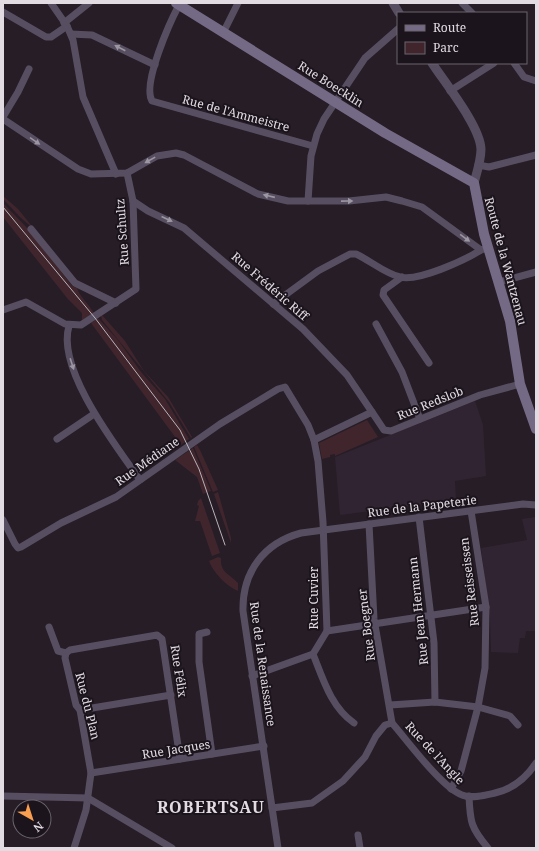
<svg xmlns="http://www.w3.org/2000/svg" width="539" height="851" font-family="'Noto Serif',serif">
<rect width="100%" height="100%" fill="#261d26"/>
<g fill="#312432">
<path d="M475 401 483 425 486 476 455 481 456 500 340 515 335 457Z"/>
<path d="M536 517V631H526L525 638H520L518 653 491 652 490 618 481 548 527 540 522 519Z"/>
</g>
<g fill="#40252c">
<path d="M3 196 18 209 35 230 20 217 3 199Z"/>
<path d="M3 203 29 230 72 286 77 288C78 294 90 306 94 313L82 320V313L67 298 3 217Z"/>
<path d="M102 315 125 341 144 371 168 397 192 437 191 438 169 402 102 320 101 316Z"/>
<path d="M98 318 118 340 141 372 165 399 189 439 181 445 91 323Z"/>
<path d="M367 420 378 437 335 456V454L330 455V457L322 459 319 443Z"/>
<path d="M197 445 200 450 218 490 213 492 194 447Z"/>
<path d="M193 448 211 491 203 494 197 477 175 460Z"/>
<path d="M218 492 231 538V543L214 494Z"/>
<path d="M201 498 220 553 212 556 200 521H195L199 506 197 505 198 501Z"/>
<path d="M218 557 221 558C220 573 230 574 238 583V591C226 586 213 572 209 561Z"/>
</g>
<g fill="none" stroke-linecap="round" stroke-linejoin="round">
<g stroke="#574f61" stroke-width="7">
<path d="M51 3 67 26 73 40 83 97 116 174"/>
<path d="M462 3 472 13"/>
<path d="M179 5C170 22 142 84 152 101L313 146"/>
<path d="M3 12 46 37H51L67 26"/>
<path d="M64 23 89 3"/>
<path d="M224 31 238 3"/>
<path d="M71 34 92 35 155 65"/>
<path d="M514 63 524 77 536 81"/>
<path d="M450 91 494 63"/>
<path d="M3 117 18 92 29 69"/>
<path d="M3 119 78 169 91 174 127 173 157 156 176 153 184 155 258 194 288 201H349L386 197 402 201 422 207 481 250 488 248"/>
<path d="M478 165 489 167 536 155"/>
<path d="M133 201 148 211 184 228 303 329 347 375 372 412"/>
<path d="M308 201 311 156 317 134 324 119 365 58 398 29"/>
<path d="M31 229 75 283 116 303"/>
<path d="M402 277 384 290 383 295 429 363"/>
<path d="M499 282 536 272"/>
<path d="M273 304 318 271 350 254H356C371 261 384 273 400 277 418 282 465 260 481 250"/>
<path d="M3 310 26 302 65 324 81 325 136 289 133 201 127 173"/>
<path d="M376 324 402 372 420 419"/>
<path d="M69 326C56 369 116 446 140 480"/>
<path d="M57 439 94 414"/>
<path d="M314 440 372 412 384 430 391 431 480 395 520 384"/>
<path d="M419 517 434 643 435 702"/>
<path d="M3 520 15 544 18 548 21 547 61 523 116 497 220 424 278 389 285 387 308 425 314 440 318 461 323 522 327 631 313 654C323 679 331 707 354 723"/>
<path d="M369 524 374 619 392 723"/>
<path d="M49 627 58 651 66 653 65 658 76 705 80 710 91 773 86 810 74 848"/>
<path d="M327 631 486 607"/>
<path d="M207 632 199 634V662L212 754"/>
<path d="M66 653 70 650 157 635 162 639 180 759"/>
<path d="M252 676 313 654"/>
<path d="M390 705 435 702 478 707 510 716 518 725"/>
<path d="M80 710 171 695"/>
<path d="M91 773 264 746"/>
<path d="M451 789 461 771 478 707 485 668 486 607 471 511"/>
<path d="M3 796 88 798 172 848"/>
<path d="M469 796C470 822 471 828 488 848"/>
<path d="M272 808 312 803 343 781 365 757 376 736 385 725 392 723C407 740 442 788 462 795 471 799 486 795 495 793 513 789 526 778 536 763"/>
<path d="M358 835 360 848"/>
<path d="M278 848 243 611C242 572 264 543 301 533L523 504 536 505"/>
</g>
<g stroke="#574f61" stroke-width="9">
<path d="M393 3 399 13"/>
<path d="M432 63C445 83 480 126 481 149 481 160 477 172 474 183"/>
</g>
<path stroke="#756a85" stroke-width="10" d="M176 3 385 133 474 183 484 234 510 321 520 384 536 429"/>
<path stroke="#bab3ba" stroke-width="1" d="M3 207 95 318 180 430 199 469 225 545"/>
</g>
<defs><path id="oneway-solid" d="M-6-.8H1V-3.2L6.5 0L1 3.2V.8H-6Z"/></defs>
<g fill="#9c96a2">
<use href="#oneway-solid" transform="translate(120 48) rotate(-153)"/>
<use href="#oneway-solid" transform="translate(35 141) rotate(34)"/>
<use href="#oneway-solid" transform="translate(150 160) rotate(151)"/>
<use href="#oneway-solid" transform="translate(269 196) rotate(-167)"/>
<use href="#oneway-solid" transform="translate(347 201) rotate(-1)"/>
<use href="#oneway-solid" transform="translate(167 219) rotate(25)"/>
<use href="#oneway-solid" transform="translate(465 238) rotate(36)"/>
<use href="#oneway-solid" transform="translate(72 364) rotate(72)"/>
</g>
<g text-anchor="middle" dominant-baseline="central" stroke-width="4" stroke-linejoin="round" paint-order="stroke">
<g font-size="12" fill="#e2dce2" stroke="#1c141d">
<text transform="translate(331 84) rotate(32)">Rue Boecklin</text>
<text transform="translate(236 113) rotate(15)">Rue de l'Ammeistre</text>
<text transform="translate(122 232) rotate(-94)">Rue Schultz</text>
<text transform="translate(506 261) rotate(75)">Route de la Wantzenau</text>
<text transform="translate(270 286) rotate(41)">Rue Frédéric Riff</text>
<text transform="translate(430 403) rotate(-22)">Rue Redslob</text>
<text transform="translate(147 461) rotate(-35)">Rue Médiane</text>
<text transform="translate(422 506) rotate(-7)">Rue de la Papeterie</text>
<text transform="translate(469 582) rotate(-97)">Rue Reisseissen</text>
<text transform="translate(313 598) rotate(-90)">Rue Cuvier</text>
<text transform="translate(418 611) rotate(-96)">Rue Jean Hermann</text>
<text transform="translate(366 625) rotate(-97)">Rue Boegner</text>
<text transform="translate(263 664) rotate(82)">Rue de la Renaissance</text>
<text transform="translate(179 671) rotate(81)">Rue Félix</text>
<text transform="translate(88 706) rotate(76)">Rue du Plan</text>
<text transform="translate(176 749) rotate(-9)">Rue Jacques</text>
<text transform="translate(435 753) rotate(47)">Rue de l'Angle</text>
</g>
<g font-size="16" font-weight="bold" letter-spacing="1" fill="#e2dce2" stroke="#1c141d">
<text x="211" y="807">ROBERTSAU</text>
</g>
</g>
<rect width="539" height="851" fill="none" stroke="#e2dce2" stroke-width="8"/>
<rect x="397" y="12" width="130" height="52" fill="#1c141d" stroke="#6b646c"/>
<rect x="405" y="25" width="20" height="6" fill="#756a85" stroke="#6b646c"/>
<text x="433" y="32" font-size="12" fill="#e2dce2">Route</text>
<rect x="405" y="42" width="20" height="12" fill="#40252c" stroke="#6b646c"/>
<text x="433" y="52" font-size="12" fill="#e2dce2">Parc</text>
<g transform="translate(32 819) rotate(141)"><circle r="19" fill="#1c141d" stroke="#6b646c"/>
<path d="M0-3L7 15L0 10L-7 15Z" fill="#fa9f4f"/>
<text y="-6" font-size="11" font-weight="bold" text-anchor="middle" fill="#e2dce2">N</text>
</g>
</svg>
